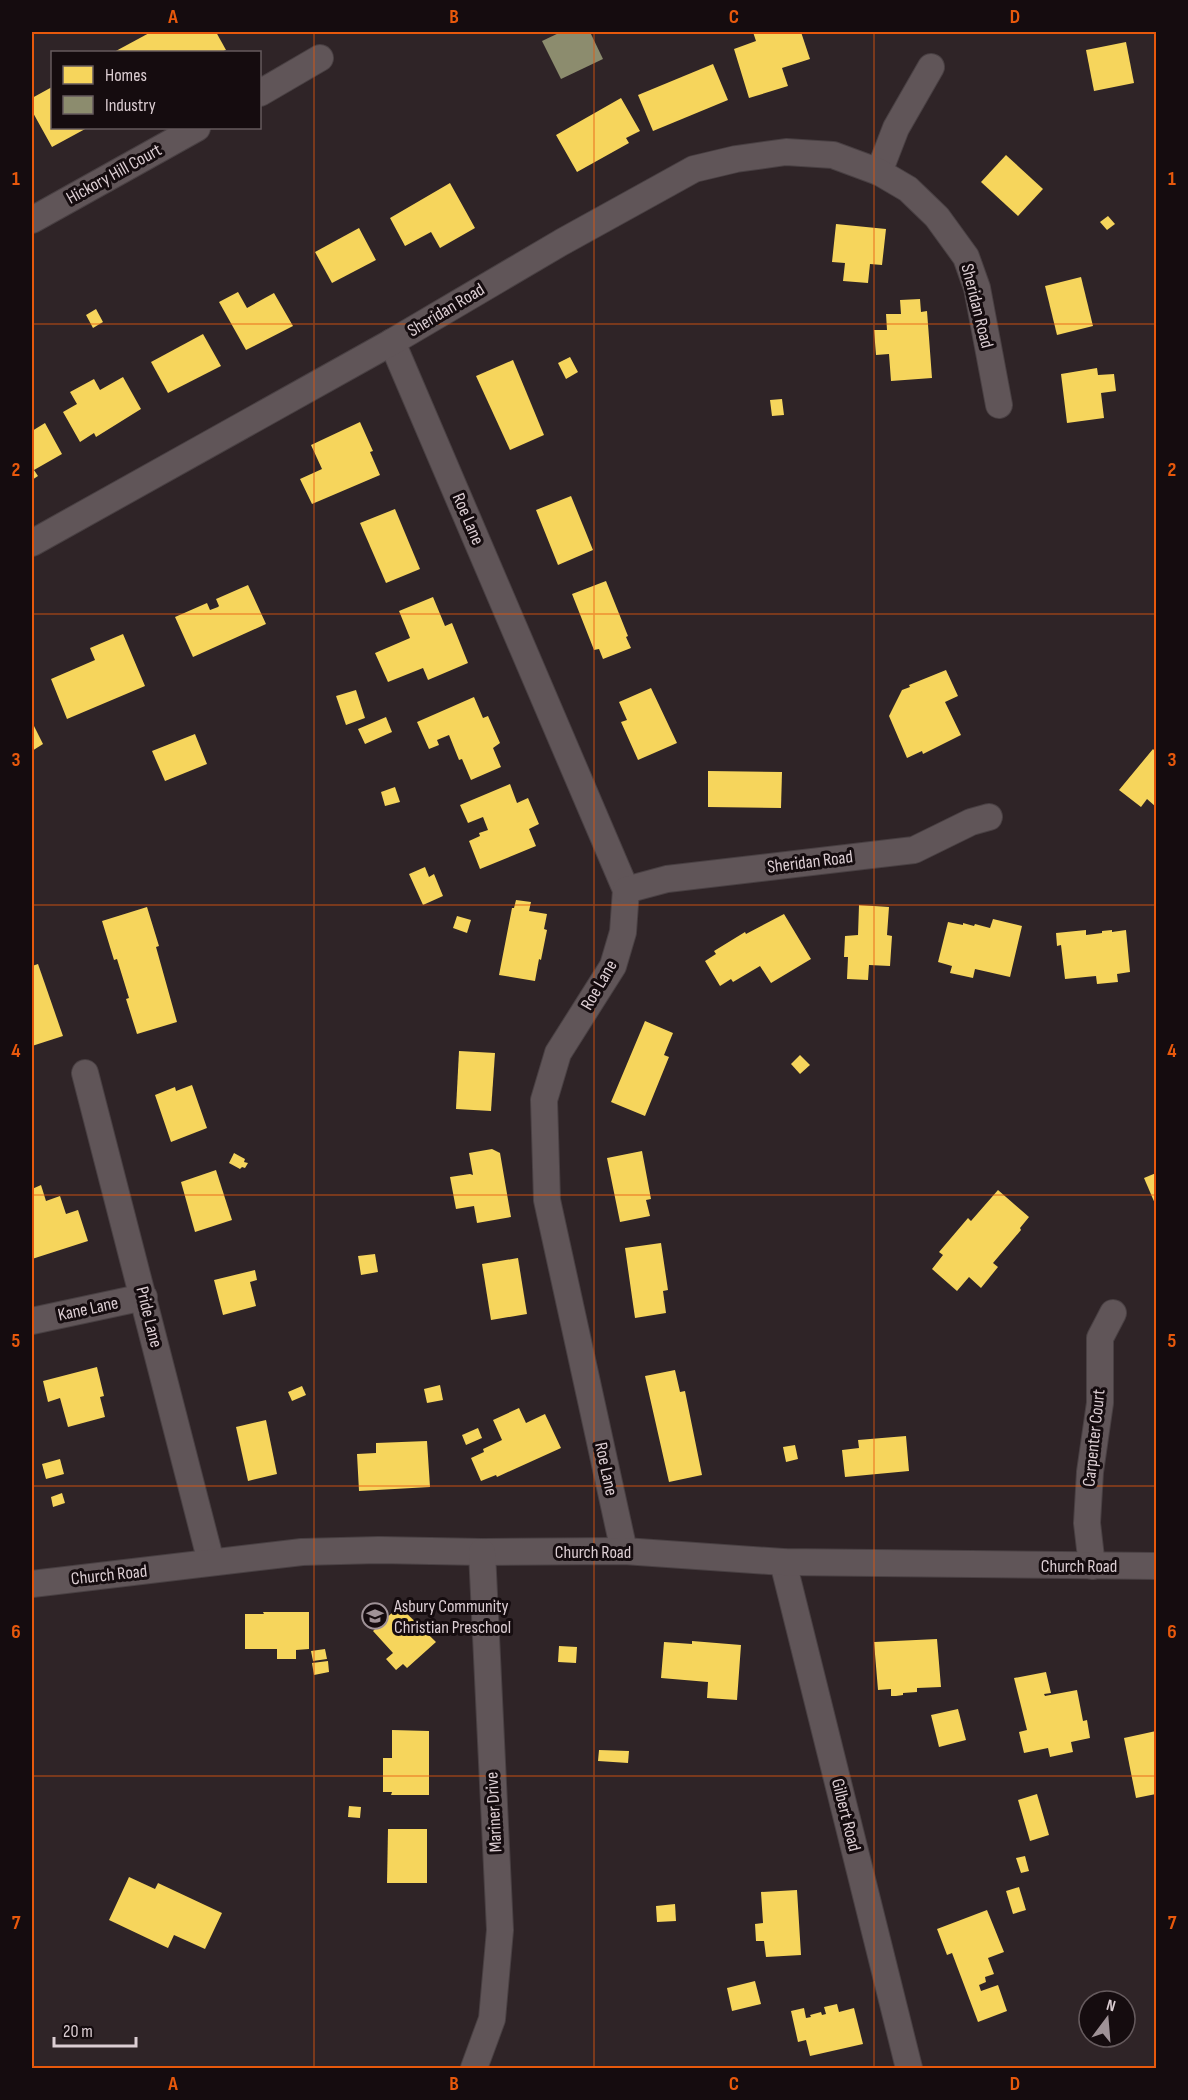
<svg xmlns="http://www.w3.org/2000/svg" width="1188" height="2100" font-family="'Sofia Sans Condensed',sans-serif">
<rect width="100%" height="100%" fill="#2f2427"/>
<g fill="#f6d55c">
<path d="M151 32H216L226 50 221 52H114Z"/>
<path d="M753 32H774L775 34 783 32H801L810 59 782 68 788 86 749 98 734 49 756 41Z"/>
<path d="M1126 42 1134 83 1094 91 1086 50Z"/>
<path d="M713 64 728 100 653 131 638 95Z"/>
<path d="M52 87V128H87L52 147 32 111V98Z"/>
<path d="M621 98 640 131 626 138 629 143 577 172 556 135Z"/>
<path d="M1006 155 1043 189 1018 216 981 182Z"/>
<path d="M450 183 475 228 440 248 431 232 405 246 390 218Z"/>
<path d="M1108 216 1115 224 1107 230 1100 222Z"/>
<path d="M836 224 886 229 882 265 870 264 868 283 843 281 845 263 832 262Z"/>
<path d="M359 228 376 260 332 283 315 252Z"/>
<path d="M1081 277 1093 326 1057 335 1045 286Z"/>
<path d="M238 292 247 308 274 293 293 326 246 350 219 302Z"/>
<path d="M920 299 921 312 927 311 932 378 891 381 889 354 876 355 874 330H887L886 314H901L900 300Z"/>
<path d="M96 309 103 322 93 328 86 315Z"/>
<path d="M203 334 221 366 168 393 151 362Z"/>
<path d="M570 357 578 372 566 379 558 363Z"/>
<path d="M513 360 544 435 510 450 476 376Z"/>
<path d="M1097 368 1098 375 1114 374 1116 391 1101 393 1104 418 1067 423 1061 374Z"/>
<path d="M123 377 141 409 96 437 94 433 80 442 63 412 77 404 70 392 94 379 100 390Z"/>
<path d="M782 399 784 415 772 416 770 400Z"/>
<path d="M360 422 373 451 370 452 380 475 312 504 300 479 322 469 311 445Z"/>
<path d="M45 423 62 454 34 470 38 476 32 480V431Z"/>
<path d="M571 496 593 550 558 565 536 510Z"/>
<path d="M395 509 420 569 386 583 360 523Z"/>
<path d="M606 581 628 636 626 637 631 648 603 659 599 649 594 650 572 594Z"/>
<path d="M248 585 266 624 193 657 175 617 207 603 210 610 218 607 219 606 216 599Z"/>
<path d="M433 597 445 626 452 623 468 663 428 680 423 668 388 682 375 653 410 638 399 611Z"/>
<path d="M123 634 145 686 67 719 51 679 95 660 90 648Z"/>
<path d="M946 670 958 696 945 702 961 735 923 754 922 751 907 758 889 716 902 690 910 687 909 685Z"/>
<path d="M651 688 677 743 638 760 621 722 627 720 619 702Z"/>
<path d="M356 690 365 718 346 725 336 696Z"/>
<path d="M474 697 483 718 488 716 500 743 493 748 501 767 471 780 462 759 459 760 449 735 437 740 439 745 429 749 417 722Z"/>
<path d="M386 717 392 732 365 744 358 729Z"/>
<path d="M34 726 43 744 32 751V728Z"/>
<path d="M195 734 207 764 165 781 152 751Z"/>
<path d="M1153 749 1156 752V807L1147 799 1141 807 1119 790Z"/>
<path d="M708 771 782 772 781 808 708 807Z"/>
<path d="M510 784 517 803 528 798 539 824 529 829 536 846 480 869 469 841 480 836 479 833 488 830 483 817 468 823 460 805Z"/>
<path d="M395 787 400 802 385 806 381 792Z"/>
<path d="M425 867 429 877 434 874 443 896 423 905 409 874Z"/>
<path d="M516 900 531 902 529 911 547 914 544 929 547 930 541 960 539 959 535 981 499 975 512 908H514Z"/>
<path d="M859 905 889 907 887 935 892 936 890 966 869 965 868 980 847 979 848 957H844L845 936 858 935Z"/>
<path d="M147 907 159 946 156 947 177 1022 137 1034 126 999 129 998 117 959 114 960 102 921Z"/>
<path d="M784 914 811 959 771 983 760 966 733 982 731 979 720 986 705 961 716 954 714 951 745 932 746 934Z"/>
<path d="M457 916 471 920 467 933 453 928Z"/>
<path d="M993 919 1022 926 1010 977 975 969 973 978 950 973 952 966 938 962 948 922 963 925V923L974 926 975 924 990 928Z"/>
<path d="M1086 930V935L1102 933V931L1112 930V932L1126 930 1130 972 1117 974 1118 982 1097 984 1096 976 1065 979 1061 945 1057 946 1056 933Z"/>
<path d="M38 964 63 1036 32 1046V966Z"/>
<path d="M645 1021 673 1033 664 1055 669 1057 645 1116 611 1102Z"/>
<path d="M459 1051 495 1053 491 1111 456 1109Z"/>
<path d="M800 1055 810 1065 800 1074 791 1064Z"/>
<path d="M192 1085 207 1128 171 1142 155 1095 175 1087 176 1091Z"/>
<path d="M492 1149 500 1153 511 1217 477 1223 474 1206 456 1209 450 1177 470 1174 473 1175 469 1153Z"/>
<path d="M642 1151 651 1199 646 1200 650 1216 620 1222 607 1158Z"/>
<path d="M234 1153 245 1159 244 1162 248 1163 245 1168 242 1167 240 1169 229 1163Z"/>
<path d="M216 1170 232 1220 195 1232 181 1182Z"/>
<path d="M1156 1173V1206L1144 1178Z"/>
<path d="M41 1185 46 1201 60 1196 66 1214 78 1210 88 1241 32 1259V1189Z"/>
<path d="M998 1190 1029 1217 1020 1228 1021 1230 993 1263 998 1267 981 1288 969 1277 957 1291 932 1269 943 1255 939 1252 968 1218 971 1221Z"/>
<path d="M661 1243 668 1290 663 1291 666 1313 635 1318 625 1248Z"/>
<path d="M375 1254 378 1272 361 1275 358 1256Z"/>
<path d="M518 1258 527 1314 491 1320 482 1264Z"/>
<path d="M255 1270 257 1280 250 1282 256 1306 223 1315 214 1280Z"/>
<path d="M97 1367 104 1396 100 1397 105 1417 68 1427 60 1398 48 1402 43 1381Z"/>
<path d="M675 1370 680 1392 685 1391 702 1475 669 1482 645 1376Z"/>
<path d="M440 1385 443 1400 427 1403 424 1389Z"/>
<path d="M302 1386 306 1395 292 1401 288 1392Z"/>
<path d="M519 1408 526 1423 545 1414 561 1448 497 1477 496 1475 481 1481 471 1458 484 1452 483 1449 502 1440 493 1420Z"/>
<path d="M266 1420 277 1474 248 1481 236 1427Z"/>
<path d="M478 1428 482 1438 466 1445 462 1435Z"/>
<path d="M906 1436 909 1471 845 1477 842 1450 859 1448 858 1440Z"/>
<path d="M427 1441 430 1487 359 1491 357 1454 376 1453V1443Z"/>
<path d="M795 1445 798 1459 786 1462 783 1447Z"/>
<path d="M60 1459 64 1474 46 1479 42 1464Z"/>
<path d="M62 1493 65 1503 53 1507 51 1497Z"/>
<path d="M399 1606 436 1642 407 1668 403 1664 396 1670 386 1659 393 1653 373 1631Z"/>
<path d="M263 1612H309V1649L296 1650V1659H277V1649H245V1614H264Z"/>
<path d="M937 1639 941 1687 917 1688V1692L903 1693V1695L896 1696H891V1689L878 1690 874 1642Z"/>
<path d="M692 1641 741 1645 737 1700 707 1698 708 1682 661 1678 664 1642 692 1644Z"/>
<path d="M559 1646 577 1647 576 1663 558 1662Z"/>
<path d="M325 1649 327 1659 313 1661 311 1651Z"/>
<path d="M328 1661 329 1672 314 1675 312 1663Z"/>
<path d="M1046 1672 1051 1693 1044 1694 1045 1696 1077 1690 1083 1721 1087 1720 1090 1738 1071 1742 1073 1752 1050 1757 1048 1748 1024 1753 1019 1732 1027 1730 1014 1678Z"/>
<path d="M958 1709 966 1740 939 1747 931 1715Z"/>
<path d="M392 1730 429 1731V1795H391L392 1792H383V1758H392Z"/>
<path d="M1156 1731V1794L1136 1798 1124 1738Z"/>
<path d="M599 1750 629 1751 628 1763 598 1761Z"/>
<path d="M1037 1794 1049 1835 1030 1841 1018 1800Z"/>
<path d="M349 1806 361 1807 360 1818 348 1817Z"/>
<path d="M388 1829H427V1883H387Z"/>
<path d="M1025 1856 1029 1871 1021 1873 1016 1858Z"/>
<path d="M129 1877 155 1889 158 1883 222 1913 205 1949 174 1935 168 1948 109 1920Z"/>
<path d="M1019 1887 1026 1910 1013 1914 1006 1891Z"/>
<path d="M797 1890 801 1955 766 1957 764 1941H756L755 1924 763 1923 761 1892Z"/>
<path d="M675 1904 676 1921 657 1922 656 1906Z"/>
<path d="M987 1910 1004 1952 988 1958 994 1974 985 1977 986 1982 979 1985 981 1991 998 1985 1007 2011 978 2022 952 1953 947 1955 937 1929Z"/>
<path d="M755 1981 761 2004 732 2011 727 1988Z"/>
<path d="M837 2004 839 2012 854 2008 863 2044 810 2056 806 2040 798 2042 791 2011 804 2008 806 2018 811 2017 810 2015 821 2012 822 2015 826 2014 824 2007Z"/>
</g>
<path fill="#8c8c6e" d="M561 32H590L603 59 561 79 542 41Z"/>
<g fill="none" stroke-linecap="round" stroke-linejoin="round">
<g stroke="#494043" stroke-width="28">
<g id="minor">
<path d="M260 93 320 58"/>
<path d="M879 172 896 128 931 67"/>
<path d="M32 220 197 128"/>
<path d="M392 342 626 890 623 932 613 966 558 1053 544 1100 547 1200 624 1551"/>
<path d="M32 543 392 342 562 242 694 169 736 159 786 152 833 155 879 172 908 189 937 217 966 257 977 288 999 405"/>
<path d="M626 890 667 879 914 850 971 822 989 817"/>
<path d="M85 1073 211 1562"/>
<path d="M32 1321 144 1297"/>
<path d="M783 1562 909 2068"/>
<path d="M1092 1566 1087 1523 1090 1472 1100 1403V1338L1113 1313"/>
<path d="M32 1584 302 1552 379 1550 482 1552 624 1551 783 1562 1156 1566"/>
<path d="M474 2068 492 2019 500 1930 482 1552"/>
</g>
</g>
<use href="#minor" stroke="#605558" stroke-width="26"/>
</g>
<path fill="none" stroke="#e8590c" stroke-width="1.5" stroke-opacity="0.55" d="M314 32V2068M594 32V2068M874 32V2068M32 324H1156M32 614H1156M32 905H1156M32 1195H1156M32 1486H1156M32 1776H1156"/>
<defs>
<g id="school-ring" transform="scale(1.35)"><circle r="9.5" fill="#150c0f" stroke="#9f9297" stroke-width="1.5"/><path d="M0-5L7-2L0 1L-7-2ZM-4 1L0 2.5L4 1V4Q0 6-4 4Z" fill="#9f9297"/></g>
</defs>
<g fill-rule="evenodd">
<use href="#school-ring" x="375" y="1616"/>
</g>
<g text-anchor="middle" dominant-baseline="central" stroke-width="6" stroke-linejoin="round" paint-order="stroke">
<g font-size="18" fill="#dcced3" stroke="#150c0f">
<text transform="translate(114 174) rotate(-29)">Hickory Hill Court</text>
<text transform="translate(977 306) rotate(76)">Sheridan Road</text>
<text transform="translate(446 310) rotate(-31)">Sheridan Road</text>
<text transform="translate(468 519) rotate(67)">Roe Lane</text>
<text transform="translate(810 862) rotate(-7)">Sheridan Road</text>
<text transform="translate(599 985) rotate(-60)">Roe Lane</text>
<text transform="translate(88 1309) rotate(-12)">Kane Lane</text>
<text transform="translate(149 1317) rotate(76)">Pride Lane</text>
<text transform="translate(1094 1438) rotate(-84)">Carpenter Court</text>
<text transform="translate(606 1469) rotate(78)">Roe Lane</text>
<text x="593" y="1552">Church Road</text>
<text x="1079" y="1566">Church Road</text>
<text transform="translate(109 1575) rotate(-6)">Church Road</text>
<text transform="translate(494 1812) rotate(-93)">Mariner Drive</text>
<text transform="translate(846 1815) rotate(76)">Gilbert Road</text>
</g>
<g font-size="18" fill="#dcced3" stroke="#150c0f" text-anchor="start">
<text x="394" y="1606">Asbury Community<tspan x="394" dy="21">Christian Preschool</tspan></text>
</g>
</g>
<rect width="1188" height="2100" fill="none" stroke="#150c0f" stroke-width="66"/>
<rect x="51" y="51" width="210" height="78" fill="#150c0f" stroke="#655a5d" stroke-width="1.5"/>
<rect x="63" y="66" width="30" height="18" fill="#f6d55c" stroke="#655a5d" stroke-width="1.5"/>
<text x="105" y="81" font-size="18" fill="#dcced3">Homes</text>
<rect x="63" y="96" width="30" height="18" fill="#8c8c6e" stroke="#655a5d" stroke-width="1.5"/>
<text x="105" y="111" font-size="18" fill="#dcced3">Industry</text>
<g transform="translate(1107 2019) rotate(16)"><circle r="28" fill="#150c0f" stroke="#655a5d" stroke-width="1.5"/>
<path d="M0-4.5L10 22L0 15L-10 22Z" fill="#9f9297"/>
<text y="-9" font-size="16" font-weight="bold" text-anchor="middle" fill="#dcced3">N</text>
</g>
<path d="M54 2037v9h82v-9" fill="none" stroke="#dcced3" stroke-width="3"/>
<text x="63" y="2037" font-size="18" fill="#dcced3" stroke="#150c0f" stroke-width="4.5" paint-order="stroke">20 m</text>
<rect x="33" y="33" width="1122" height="2034" fill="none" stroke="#e8590c" stroke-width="2"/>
<g font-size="20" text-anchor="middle" font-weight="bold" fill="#e8590c">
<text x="173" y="23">A</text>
<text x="454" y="23">B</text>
<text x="734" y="23">C</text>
<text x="1015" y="23">D</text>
<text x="16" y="185">1</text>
<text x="1172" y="185">1</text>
<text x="16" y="476">2</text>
<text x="1172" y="476">2</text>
<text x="16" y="766">3</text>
<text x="1172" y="766">3</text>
<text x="16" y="1057">4</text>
<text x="1172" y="1057">4</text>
<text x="16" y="1347">5</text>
<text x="1172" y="1347">5</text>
<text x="16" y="1638">6</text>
<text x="1172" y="1638">6</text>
<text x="16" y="1929">7</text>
<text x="1172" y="1929">7</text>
<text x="173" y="2090">A</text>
<text x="454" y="2090">B</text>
<text x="734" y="2090">C</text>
<text x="1015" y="2090">D</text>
</g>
</svg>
